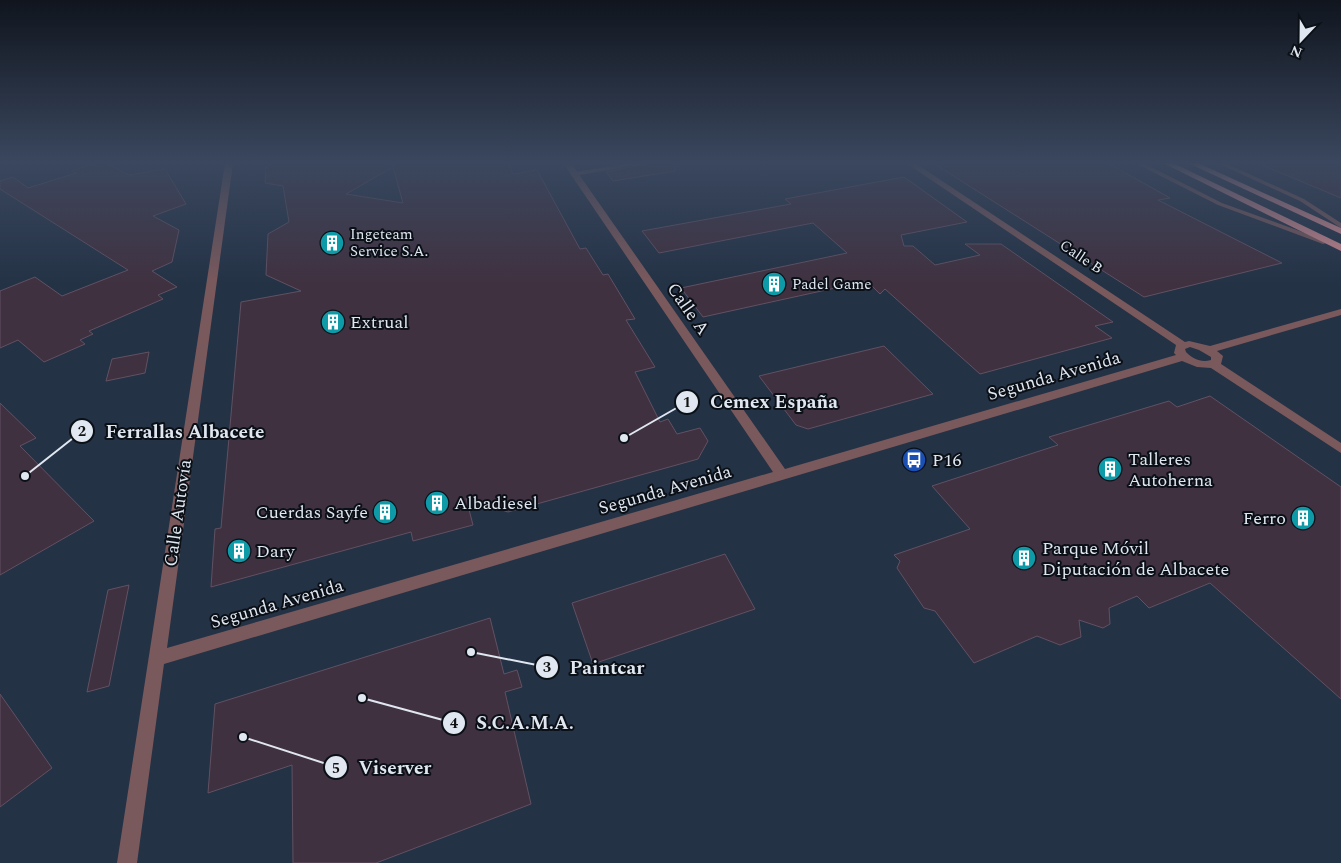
<svg xmlns="http://www.w3.org/2000/svg" width="1341" height="863" font-family="Spectral,serif">
<rect width="100%" height="100%" fill="#1d2737"/>
<rect fill="#243246" x="0" y="163" width="1341" height="700"/>
<g fill="#403140" stroke="#615162" fill-rule="evenodd">
<path d="M96 163H106L129 175 165 169 186 204 153 216 179 230 172 262 152 271 177 287 158 295 163 299 89 331 93 334 80 340 85 344 44 362 18 340 0 348V291L35 277 62 296 128 270 0 189V181L13 177 28 188 76 173 72 171Z"/>
<path d="M273 163H508L513 174 537 170 580 249 586 248 603 275 608 274 635 319 626 320 655 367 635 372 660 422 668 419 677 434 700 428 708 441 698 459 508 512 466 498 473 525 413 541 411 532 211 587 215 529 221 528 241 302 301 291 266 275 268 234 289 222 283 186 265 183 266 167ZM393 167 403 203 346 194Z"/>
<path d="M650 163H674L675 171 613 181 606 172Z"/>
<path d="M933 163H1108L1170 198 1158 200 1282 263 1144 297Z"/>
<path d="M1257 163H1341V198Z"/>
<path d="M904 177 967 222 901 235 904 246H913L935 265 980 255 965 244H1001L1113 322 1095 326 1112 338 980 374 885 289 880 294 867 281 703 317 681 288 847 253 813 223 659 253 642 231 791 204 785 199Z"/>
<path d="M884 346 933 394 808 429 796 425 759 376Z"/>
<path d="M149 352 145 373 106 381 112 359Z"/>
<path d="M1210 396 1341 487V699L1210 583 1149 608 1137 596 1109 608 1110 624 1103 628 1079 620 1081 637 1060 645 1037 636 974 663 935 611 924 608 897 568 900 561 894 555 970 529 932 486 1058 445 1049 437 1169 401 1177 407Z"/>
<path d="M0 403 36 438 20 446 94 521 0 575Z"/>
<path d="M725 554 755 609 593 664 572 603Z"/>
<path d="M129 585 109 686 87 692 108 590Z"/>
<path d="M490 618 504 674 517 670 522 687 505 692 531 804 376 863H293L292 765 208 793 215 704Z"/>
<path d="M0 694 52 768 0 807Z"/>
</g>
<g fill="none" stroke-linecap="round" stroke-linejoin="round">
<g fill="#7a595c" fill-rule="evenodd">
<path d="M633 163H648L574 176 571 174 574 172Z"/>
<path d="M1135 163H1143L1222 203 1330 242 1323 244 1218 205Z"/>
<path d="M1217 163H1225L1304 199 1341 223V228L1300 201Z"/>
</g>
<path fill="#7a595c" fill-rule="evenodd" d="M225 163H233L167 648 773 472 563 163H571L785 469 1176 355 1174 353 1176 345 906 163H915L1185 342 1189 341 1210 346 1341 309V315L1217 351 1223 356 1221 364 1341 443V453L1211 368 1197 367 1182 361 164 664 137 863H117ZM1190 347 1199 350 1211 357V360C1201 363 1193 359 1186 352L1185 349Z"/>
<g fill="#ce8a90" fill-rule="evenodd">
<path d="M1163 163H1173L1341 244V251Z"/>
<path d="M1188 163H1198L1341 228V234Z"/>
</g>
</g>
<linearGradient id="sky" x2="0" y2="1"><stop stop-color="#10151e"/><stop offset="0.57" stop-color="#3a475e"/><stop offset="1" stop-color="#3a475e" stop-opacity="0"/></linearGradient>
<rect width="1341" height="284" fill="url(#sky)"/>
<defs>
<g id="building-disc" transform="scale(1.25)"><circle r="9.5" fill="#0f9aa8" stroke="#0b1017"/><path d="M-4-6H4V6H1V3H-1V6H-4ZM-2.5-4.3h1.7v1.8h-1.7ZM.8-4.3h1.7v1.8H.8ZM-2.5-1h1.7V.8h-1.7ZM.8-1h1.7V.8H.8Z" fill="#fff"/></g>
<g id="bus-disc" transform="scale(1.25)"><circle r="9.5" fill="#1a4fb4" stroke="#0b1017"/><path d="M-5-6H5V4H4V6H2V4H-2V6H-4V4H-5ZM-3.5-4V0h7V-4ZM-3.5 1.2v1.5H-2V1.2ZM2 1.2v1.5H3.5V1.2Z" fill="#fff"/></g>
</defs>
<g fill-rule="evenodd">
<use href="#building-disc" x="332" y="243"/>
<use href="#building-disc" x="774" y="284"/>
<use href="#building-disc" x="333" y="322"/>
<use href="#bus-disc" x="914" y="460"/>
<use href="#building-disc" x="1110" y="469"/>
<use href="#building-disc" x="437" y="503"/>
<use href="#building-disc" x="385" y="512"/>
<use href="#building-disc" x="1303" y="518"/>
<use href="#building-disc" x="239" y="551"/>
<use href="#building-disc" x="1024" y="558"/>
</g>
<g text-anchor="middle" dominant-baseline="central" stroke-width="4" stroke-linejoin="round" paint-order="stroke">
<g font-size="15" fill="#e0e7f1" stroke="#0b1017" text-anchor="start">
<text x="350" y="234">Ingeteam<tspan x="350" dy="17">Service S.A.</tspan></text>
<text x="792" y="284">Padel Game</text>
</g>
<g font-size="15" fill="#e0e7f1" stroke="#0b1017">
<text transform="translate(1081 257) rotate(34)">Calle B</text>
</g>
<g font-size="18" fill="#e0e7f1" stroke="#0b1017">
<text transform="translate(688 309) rotate(55)">Calle A</text>
<text transform="translate(1054 376) rotate(-16)">Segunda Avenida</text>
<text transform="translate(665 490) rotate(-16)">Segunda Avenida</text>
<text transform="translate(178 513) rotate(-82)">Calle Autovía</text>
<text transform="translate(277 604) rotate(-16)">Segunda Avenida</text>
</g>
<g font-size="18" fill="#e0e7f1" stroke="#0b1017" text-anchor="start">
<text x="350" y="322">Extrual</text>
<text x="1128" y="459">Talleres<tspan x="1128" dy="21">Autoherna</tspan></text>
<text x="932" y="460">P16</text>
<text x="454" y="503">Albadiesel</text>
<text x="368" y="512" text-anchor="end">Cuerdas Sayfe</text>
<text x="1286" y="518" text-anchor="end">Ferro</text>
<text x="1042" y="548">Parque Móvil<tspan x="1042" dy="21">Diputación de Albacete</tspan></text>
<text x="256" y="551">Dary</text>
</g>
</g>
<path fill="none" stroke="#e0e7f1" stroke-width="2" d="M624 438L687 402M25 476L82 431M471 652L547 667M362 698L454 723M243 737L336 767"/>
<g fill="#e0e7f1" stroke="#0b1017" stroke-width="2">
<circle cx="624" cy="438" r="5"/>
<circle cx="25" cy="476" r="5"/>
<circle cx="471" cy="652" r="5"/>
<circle cx="362" cy="698" r="5"/>
<circle cx="243" cy="737" r="5"/>
<circle cx="687" cy="402" r="12"/>
<circle cx="82" cy="431" r="12"/>
<circle cx="547" cy="667" r="12"/>
<circle cx="454" cy="723" r="12"/>
<circle cx="336" cy="767" r="12"/>
</g>
<g font-size="15" text-anchor="middle" font-weight="bold" fill="#111">
<text x="687" y="407">1</text>
<text x="82" y="436">2</text>
<text x="547" y="672">3</text>
<text x="454" y="728">4</text>
<text x="336" y="773">5</text>
</g>
<g font-size="19" text-anchor="middle" font-weight="bold" fill="#e0e7f1" stroke="#0b1017" stroke-width="4" stroke-linejoin="round" paint-order="stroke">
<text x="774" y="408">Cemex España</text>
<text x="185" y="438">Ferrallas Albacete</text>
<text x="607" y="674">Paintcar</text>
<text x="525" y="729">S.C.A.M.A.</text>
<text x="395" y="774">Viserver</text>
</g>
<g transform="translate(1301 40) rotate(202)" stroke="#0b1017" stroke-width="4" paint-order="stroke">
<path d="M0-4L9 19L0 12L-9 19Z" fill="#e0e7f1"/>
<text y="-8" font-size="14" font-weight="bold" text-anchor="middle" fill="#e0e7f1">N</text>
</g>
</svg>
